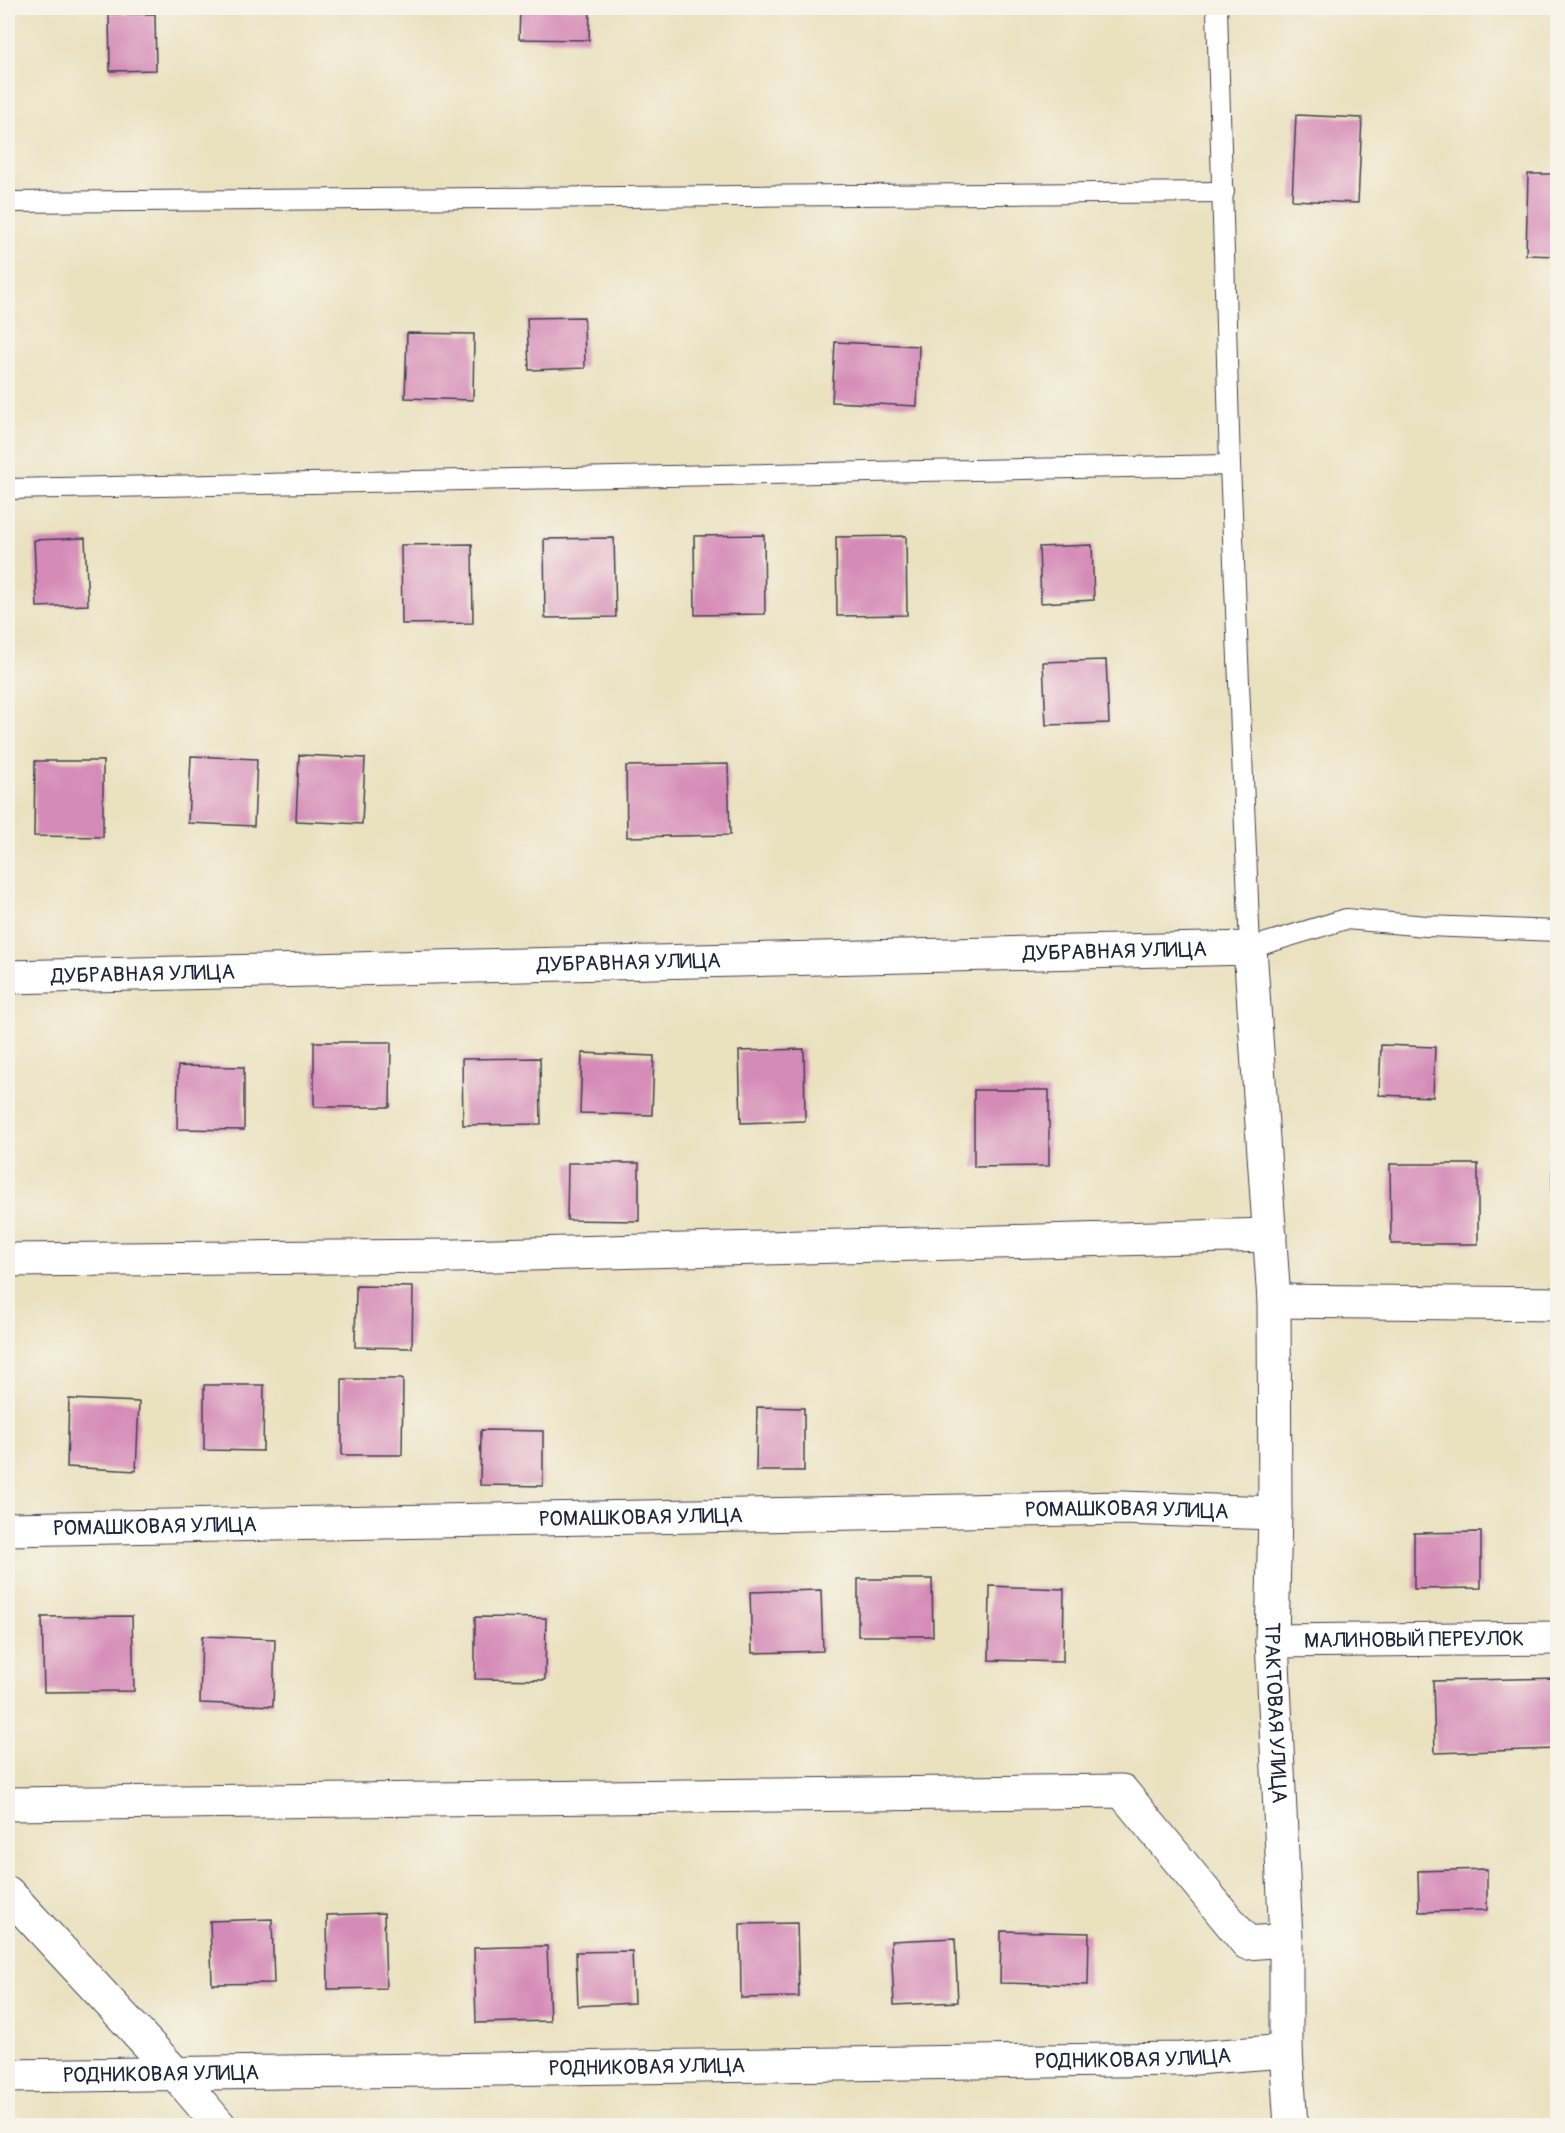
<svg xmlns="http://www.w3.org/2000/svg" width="1565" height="2133" font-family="Pangolin,sans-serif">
<rect width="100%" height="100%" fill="#f7f3e8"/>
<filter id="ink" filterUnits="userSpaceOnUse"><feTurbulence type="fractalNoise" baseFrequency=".0167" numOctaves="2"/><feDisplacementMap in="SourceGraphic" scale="12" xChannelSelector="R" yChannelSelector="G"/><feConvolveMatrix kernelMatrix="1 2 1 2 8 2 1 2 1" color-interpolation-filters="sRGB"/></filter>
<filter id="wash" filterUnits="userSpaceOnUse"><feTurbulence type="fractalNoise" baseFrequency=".008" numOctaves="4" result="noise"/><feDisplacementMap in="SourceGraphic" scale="24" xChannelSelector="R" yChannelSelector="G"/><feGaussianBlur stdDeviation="1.35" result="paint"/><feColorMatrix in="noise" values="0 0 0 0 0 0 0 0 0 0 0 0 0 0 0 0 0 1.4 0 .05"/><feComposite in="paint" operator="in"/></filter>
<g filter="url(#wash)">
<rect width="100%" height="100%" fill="#eae1bf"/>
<g id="blocks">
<g fill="#d58bb7">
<path d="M520 8H590L589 40 519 39Z"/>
<path d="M109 14H155L156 70 110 71Z"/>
<path d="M1296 115 1362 118 1358 203 1292 200Z"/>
<path d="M1528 174H1558V256L1526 255Z"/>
<path d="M584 317 585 368 529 370 527 318Z"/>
<path d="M407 333 474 334 473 400 405 398Z"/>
<path d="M835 342 919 346 917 406 832 402Z"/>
<path d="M764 535 765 614 695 615 694 536Z"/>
<path d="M906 536 907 615 837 616 836 537Z"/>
<path d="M85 538 88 605 37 607 34 540Z"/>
<path d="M614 538 616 617 545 618 544 539Z"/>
<path d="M472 544 473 623 402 624 401 545Z"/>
<path d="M1092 545 1094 600 1041 603 1039 547Z"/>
<path d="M1106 660 1109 723 1046 725 1043 662Z"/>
<path d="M299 755 365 758 362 824 296 821Z"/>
<path d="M191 756 257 759 254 826 188 823Z"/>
<path d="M35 761H103V837L34 836Z"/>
<path d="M728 764 730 835 627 837 626 766Z"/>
<path d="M314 1042H391L390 1107H314Z"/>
<path d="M1381 1045 1435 1047 1433 1097 1379 1095Z"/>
<path d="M804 1049 805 1121 741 1123 739 1051Z"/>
<path d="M582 1053 654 1056 652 1115 580 1113Z"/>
<path d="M540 1058 541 1124 463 1125 462 1059Z"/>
<path d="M178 1066 244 1067V1130L177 1129Z"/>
<path d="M974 1090H1049V1166L974 1167Z"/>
<path d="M568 1163H639V1221L567 1220Z"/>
<path d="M1390 1164H1478V1244H1391Z"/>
<path d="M1558 1170V1242H1553L1552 1171Z"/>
<path d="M356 1286 413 1287 412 1348 355 1347Z"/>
<path d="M342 1379H403L402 1455H342Z"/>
<path d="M204 1385H264L263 1451 204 1450Z"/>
<path d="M69 1399 139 1402 136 1471 67 1467Z"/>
<path d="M757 1407 804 1408V1471H756Z"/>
<path d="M481 1430 543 1431V1486L480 1485Z"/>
<path d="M1481 1532V1588L1414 1589V1533Z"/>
<path d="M1556 1557H1558V1574H1555Z"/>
<path d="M858 1579H932L933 1636H858Z"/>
<path d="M990 1586 1064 1589 1063 1662 989 1660Z"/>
<path d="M821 1590 823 1651 752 1653 750 1592Z"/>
<path d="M132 1616 134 1691 44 1692 42 1617Z"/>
<path d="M475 1617 546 1618 545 1680 475 1679Z"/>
<path d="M202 1636 275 1639 273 1706 200 1703Z"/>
<path d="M1558 1678V1749L1435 1753 1433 1681Z"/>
<path d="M1487 1869V1910L1419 1912 1418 1871Z"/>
<path d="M384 1913 386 1988 328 1989 327 1915Z"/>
<path d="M272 1919 274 1983 212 1984 210 1921Z"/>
<path d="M797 1923 799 1997 741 1998 740 1924Z"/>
<path d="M1001 1931 1089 1933 1088 1985 1000 1983Z"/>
<path d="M955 1938 958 2002 894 2005 891 1941Z"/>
<path d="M547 1946 550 2021 476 2023 474 1948Z"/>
<path d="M632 1951 634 2003 578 2006 576 1952Z"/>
</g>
</g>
</g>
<g filter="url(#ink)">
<use href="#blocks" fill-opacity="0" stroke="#403f4f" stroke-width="1.5"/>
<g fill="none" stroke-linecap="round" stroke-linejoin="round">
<g stroke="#403f4f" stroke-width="22">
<g id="service">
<path d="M1217 8 1230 465 1250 948 1346 919 1426 926 1558 931"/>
<path d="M8 202 1224 192"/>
<path d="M8 489 1230 465"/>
</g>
</g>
<g stroke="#403f4f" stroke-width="35">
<g id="minor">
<path id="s1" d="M8 977 1250 948 1274 1301 1275 1513 1272 1641 1286 1940V2051L1291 2126"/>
<path d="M8 1260 455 1256 1270 1235"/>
<path d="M1274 1301 1558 1304"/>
<path id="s2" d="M8 1529 1122 1508 1275 1513"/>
<path id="s3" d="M1272 1641 1558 1638"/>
<path d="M8 1804 1122 1791 1247 1943 1286 1940"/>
<path d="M8 1893 174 2072 220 2126"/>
<path id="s4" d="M8 2076 1182 2059 1286 2051"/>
</g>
</g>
<use href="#service" stroke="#fff" stroke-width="20"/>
<use href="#minor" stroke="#fff" stroke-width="33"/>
</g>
</g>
<g text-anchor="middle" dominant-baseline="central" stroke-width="6" stroke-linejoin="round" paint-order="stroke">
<g font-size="21" fill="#22223b" stroke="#f7f3e8">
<text stroke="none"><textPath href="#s1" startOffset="1107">ДУБРАВНАЯ УЛИЦА</textPath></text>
<text stroke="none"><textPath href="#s1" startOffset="621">ДУБРАВНАЯ УЛИЦА</textPath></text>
<text stroke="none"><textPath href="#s1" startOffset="135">ДУБРАВНАЯ УЛИЦА</textPath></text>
<text stroke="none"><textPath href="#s2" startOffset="1119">РОМАШКОВАЯ УЛИЦА</textPath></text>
<text stroke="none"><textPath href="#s2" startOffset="633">РОМАШКОВАЯ УЛИЦА</textPath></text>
<text stroke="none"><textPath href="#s2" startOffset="147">РОМАШКОВАЯ УЛИЦА</textPath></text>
<text stroke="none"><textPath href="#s3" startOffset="142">МАЛИНОВЫЙ ПЕРЕУЛОК</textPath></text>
<text stroke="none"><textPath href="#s1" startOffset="2008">ТРАКТОВАЯ УЛИЦА</textPath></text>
<text stroke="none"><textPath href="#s4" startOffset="1125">РОДНИКОВАЯ УЛИЦА</textPath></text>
<text stroke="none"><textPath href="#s4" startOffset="639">РОДНИКОВАЯ УЛИЦА</textPath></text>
<text stroke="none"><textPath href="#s4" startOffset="153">РОДНИКОВАЯ УЛИЦА</textPath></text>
</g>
</g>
<rect width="1565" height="2133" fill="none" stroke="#f7f3e8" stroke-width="30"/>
</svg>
